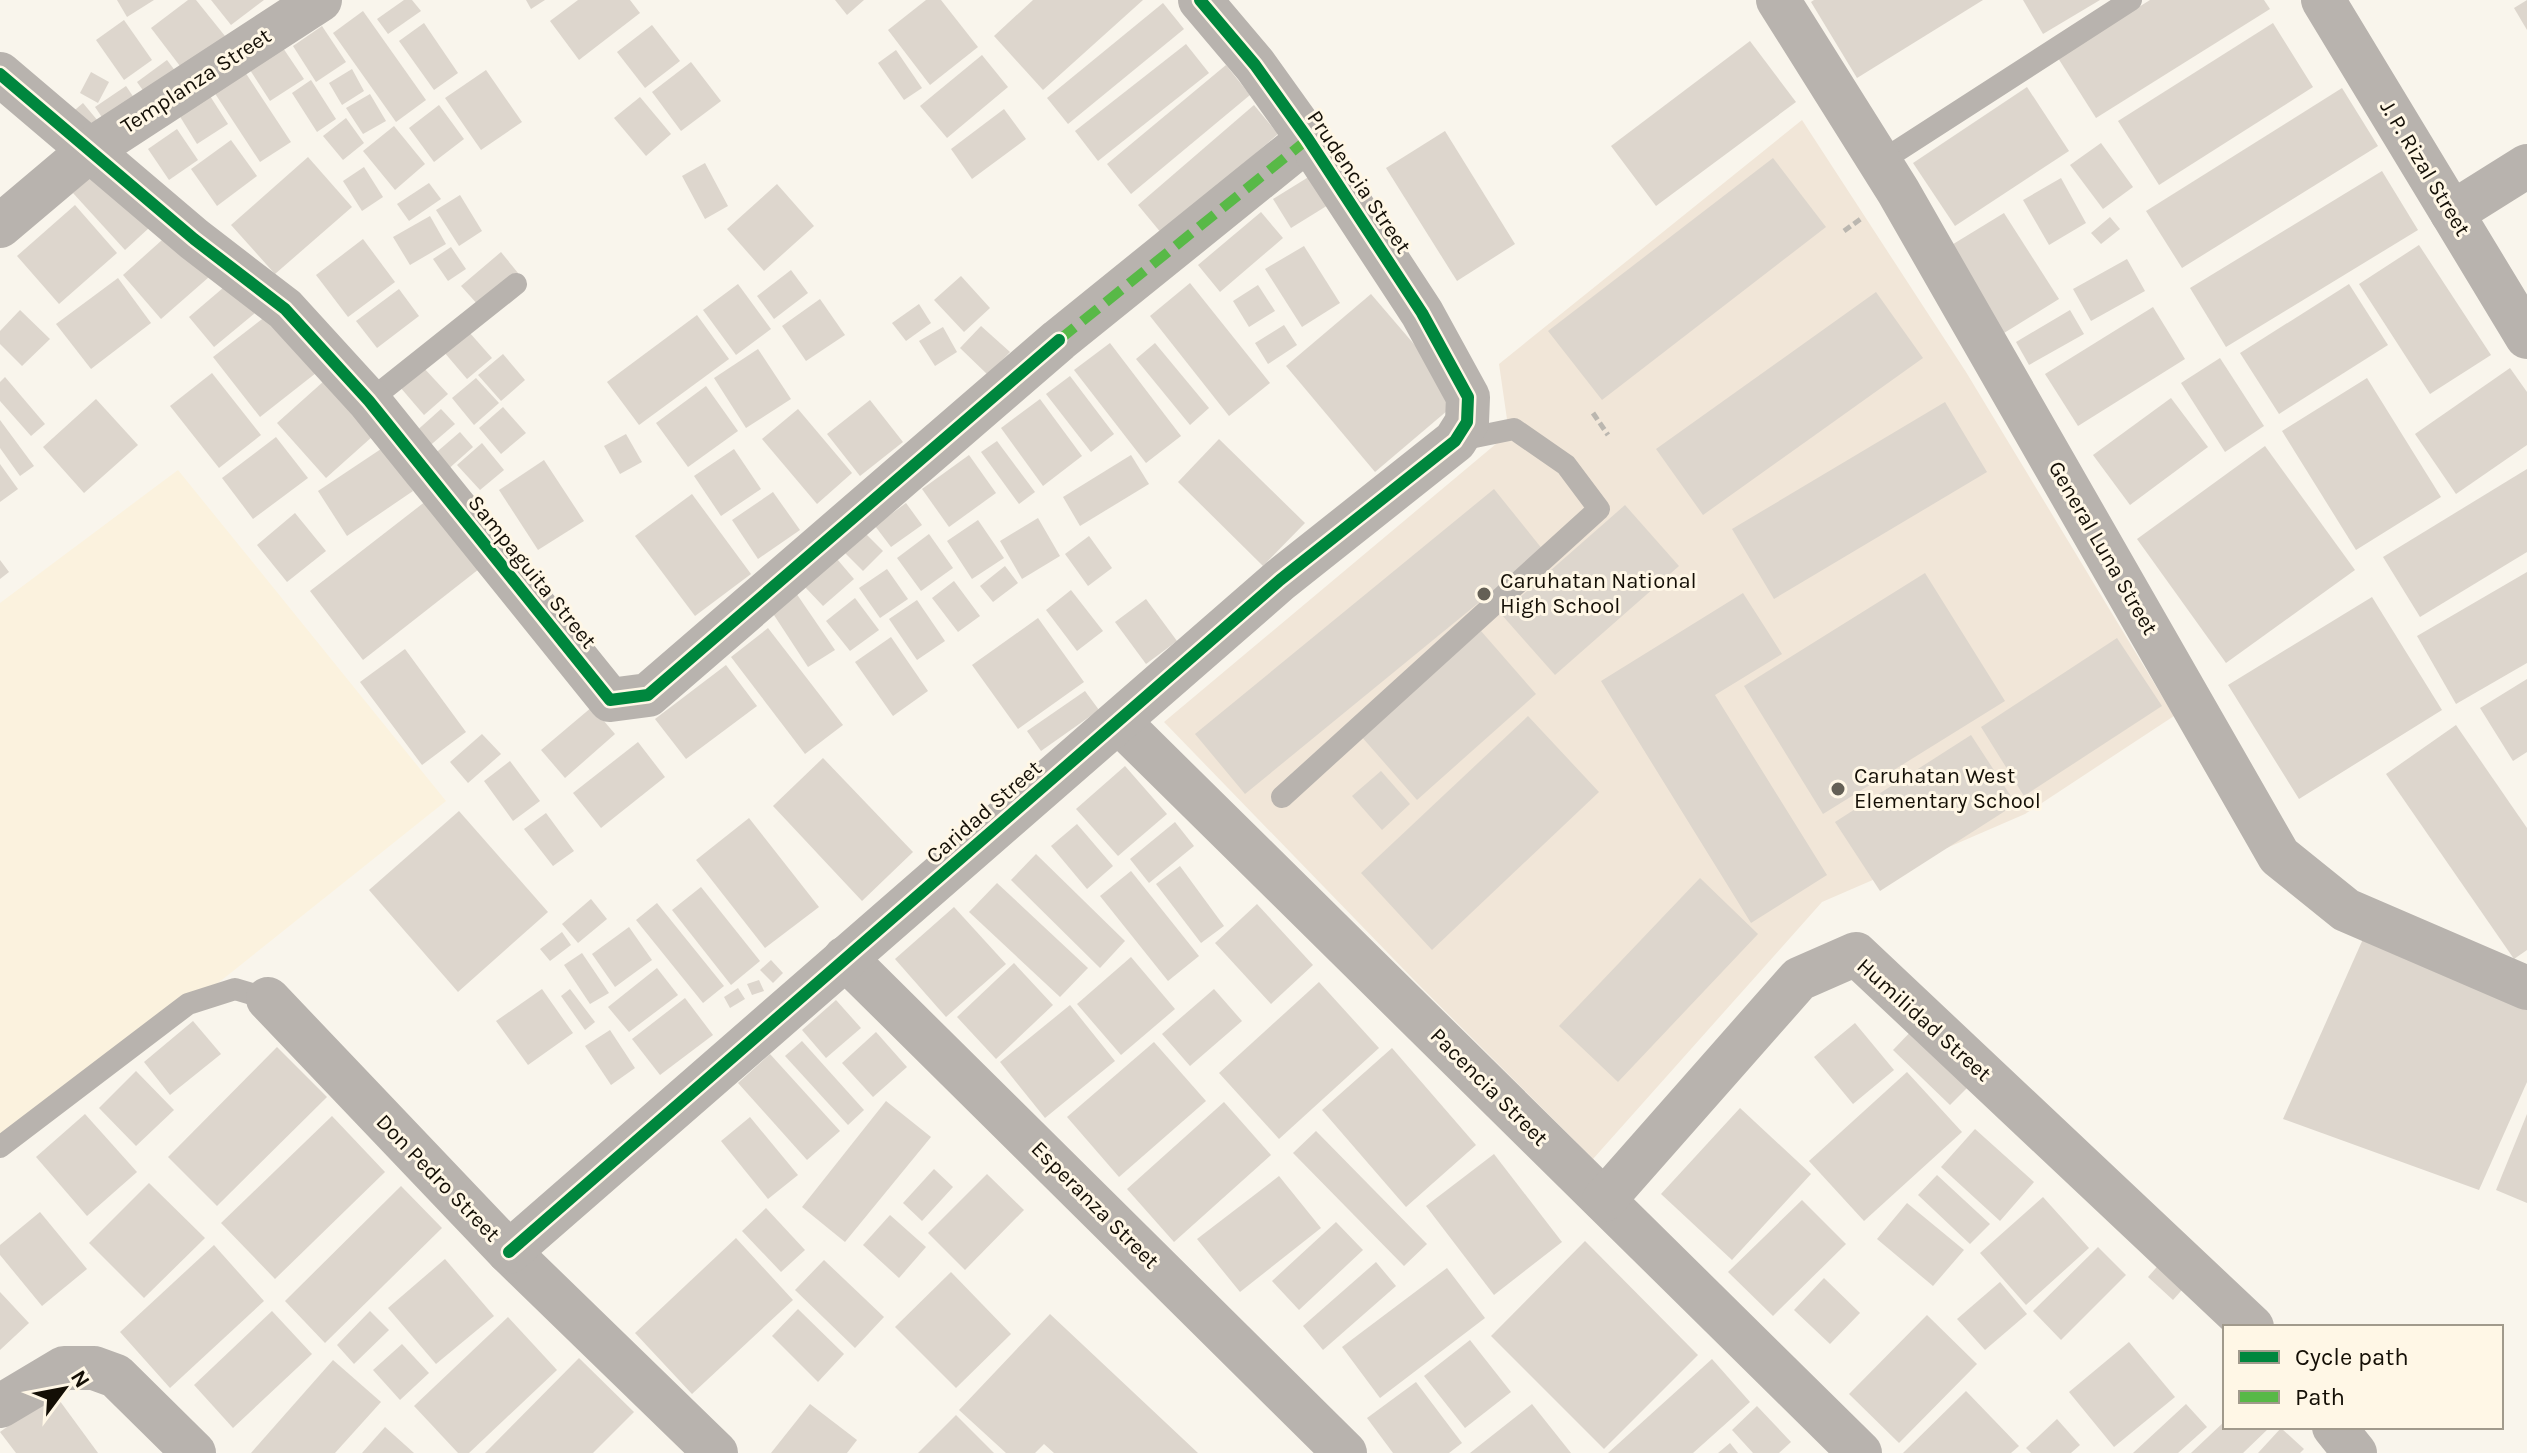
<svg xmlns="http://www.w3.org/2000/svg" width="2527" height="1453" font-family="Karla,sans-serif">
<rect width="100%" height="100%" fill="#f9f5ec"/>
<path fill="#fbf2de" d="M178 470 446 801 0 1157V603Z"/>
<path fill="#f1e6d8" d="M1802 120 1966 372 2174 716 2025 814 1822 902 1593 1159 1418 984 1164 722 1509 433 1499 364Z"/>
<g fill="#ddd6cd">
<path d="M117 0H154L127 17Z"/>
<path d="M188 0H196L225 36 183 70 151 28Z"/>
<path d="M211 0H264L231 25Z"/>
<path d="M404 0H412L421 11 388 34 377 19Z"/>
<path d="M526 0H545L531 9Z"/>
<path d="M578 0H630L640 13 579 60 550 21Z"/>
<path d="M835 0H864L847 15Z"/>
<path d="M926 0H941L978 47 930 85 888 30Z"/>
<path d="M1033 0H1143L1043 90 994 36Z"/>
<path d="M1814 0H1983L1857 78 1811 2Z"/>
<path d="M2023 0H2100L2043 34Z"/>
<path d="M2150 0H2264L2270 9 2096 118 2058 58Z"/>
<path d="M2527 0V30L2514 8Z"/>
<path d="M1163 3 1184 29 1068 124 1047 98Z"/>
<path d="M363 11 426 100 396 122 333 33Z"/>
<path d="M124 20 152 60 124 80 96 40Z"/>
<path d="M424 23 458 73 434 90 399 41Z"/>
<path d="M2273 23 2313 87 2159 185 2118 121Z"/>
<path d="M652 25 680 61 645 88 617 52Z"/>
<path d="M322 26 346 62 316 82 293 46Z"/>
<path d="M1750 41 1796 102 1656 206 1611 146Z"/>
<path d="M1186 44 1209 73 1098 161 1075 131Z"/>
<path d="M281 45 304 79 270 101 248 67Z"/>
<path d="M896 50 922 88 904 100 878 63Z"/>
<path d="M982 55 1008 87 947 138 920 106Z"/>
<path d="M167 60 182 80 152 103 137 82Z"/>
<path d="M691 62 721 101 681 131 652 92Z"/>
<path d="M1226 65 1250 95 1131 194 1107 164Z"/>
<path d="M352 69 364 91 342 105 329 83Z"/>
<path d="M486 70 522 122 481 150 445 98Z"/>
<path d="M91 72 109 82 98 103 80 93Z"/>
<path d="M245 72 291 142 260 162 214 92Z"/>
<path d="M311 80 336 119 317 132 292 93Z"/>
<path d="M126 86 143 111 112 132 95 107Z"/>
<path d="M2027 87 2069 151 1955 226 1913 163Z"/>
<path d="M2342 88 2378 146 2182 268 2146 211Z"/>
<path d="M370 94 386 121 363 134 346 108Z"/>
<path d="M210 96 228 124 197 144 179 115Z"/>
<path d="M640 97 671 134 646 156 614 118Z"/>
<path d="M83 103 98 121 83 133 69 115Z"/>
<path d="M439 105 464 139 434 162 409 128Z"/>
<path d="M1254 105 1278 134 1162 234 1138 205Z"/>
<path d="M1004 109 1026 139 972 179 951 149Z"/>
<path d="M346 118 364 143 343 160 323 136Z"/>
<path d="M394 126 425 164 395 190 363 151Z"/>
<path d="M177 129 198 160 169 180 148 149Z"/>
<path d="M1445 131 1515 244 1457 281 1386 168Z"/>
<path d="M231 140 257 176 217 206 191 169Z"/>
<path d="M2101 143 2133 187 2103 209 2070 165Z"/>
<path d="M308 157 352 207 275 274 231 225Z"/>
<path d="M1773 158 1826 227 1602 400 1548 331Z"/>
<path d="M705 163 728 206 705 219 682 176Z"/>
<path d="M364 167 383 197 362 211 343 181Z"/>
<path d="M98 170 150 227 125 250 73 193Z"/>
<path d="M2382 171 2418 230 2226 347 2190 288Z"/>
<path d="M1315 173 1333 202 1291 228 1273 199Z"/>
<path d="M2061 178 2086 223 2049 245 2023 200Z"/>
<path d="M429 183 441 199 409 221 397 204Z"/>
<path d="M777 184 814 226 764 271 727 229Z"/>
<path d="M460 195 482 231 459 246 436 210Z"/>
<path d="M75 205 117 253 59 304 17 256Z"/>
<path d="M1261 212 1283 238 1220 292 1198 265Z"/>
<path d="M2004 213 2059 299 2004 333 1950 246Z"/>
<path d="M430 216 446 244 410 265 393 237Z"/>
<path d="M2110 217 2120 229 2101 244 2091 233Z"/>
<path d="M171 232 209 277 161 319 123 275Z"/>
<path d="M363 239 395 282 348 317 316 275Z"/>
<path d="M2419 245 2491 355 2430 394 2359 284Z"/>
<path d="M1304 246 1340 303 1302 327 1265 269Z"/>
<path d="M451 247 466 269 448 281 433 259Z"/>
<path d="M501 252 518 273 479 306 461 286Z"/>
<path d="M2127 259 2145 291 2091 321 2073 289Z"/>
<path d="M791 270 808 293 774 319 757 296Z"/>
<path d="M961 276 990 308 964 332 934 300Z"/>
<path d="M118 278 151 323 91 369 56 324Z"/>
<path d="M230 282 255 313 214 347 189 317Z"/>
<path d="M1190 283 1270 383 1229 416 1150 316Z"/>
<path d="M738 284 771 329 736 355 703 310Z"/>
<path d="M2349 284 2388 345 2279 414 2240 353Z"/>
<path d="M1258 285 1275 311 1249 327 1233 301Z"/>
<path d="M399 289 419 316 377 348 356 321Z"/>
<path d="M1876 292 1923 358 1703 515 1656 449Z"/>
<path d="M1371 294 1461 399 1375 472 1286 366Z"/>
<path d="M820 299 845 335 806 361 782 326Z"/>
<path d="M919 304 931 323 906 341 892 323Z"/>
<path d="M2153 307 2185 359 2078 426 2045 374Z"/>
<path d="M20 310 50 339 22 366 0 344V331Z"/>
<path d="M2070 310 2084 334 2029 365 2016 342Z"/>
<path d="M270 313 316 373 260 417 213 357Z"/>
<path d="M697 315 729 359 639 425 607 382Z"/>
<path d="M1284 325 1297 345 1268 364 1255 343Z"/>
<path d="M981 326 1010 352 988 375 960 348Z"/>
<path d="M943 327 957 352 935 366 919 341Z"/>
<path d="M469 332 492 358 467 379 444 352Z"/>
<path d="M1110 343 1181 436 1146 463 1074 370Z"/>
<path d="M1155 343 1209 408 1190 425 1136 359Z"/>
<path d="M758 349 791 399 746 428 714 378Z"/>
<path d="M503 354 525 380 501 401 478 375Z"/>
<path d="M2220 358 2264 426 2225 452 2181 383Z"/>
<path d="M422 366 448 394 424 415 400 387Z"/>
<path d="M2510 368 2527 392V445L2456 494 2415 434Z"/>
<path d="M212 373 261 435 219 468 170 406Z"/>
<path d="M1070 376 1114 434 1091 452 1046 394Z"/>
<path d="M5 377 45 424 31 436 0 401V382Z"/>
<path d="M476 378 499 403 474 425 452 398Z"/>
<path d="M2367 378 2441 497 2356 550 2282 431Z"/>
<path d="M324 381 373 436 326 478 277 423Z"/>
<path d="M706 386 738 431 688 467 656 423Z"/>
<path d="M2171 398 2208 447 2130 505 2093 455Z"/>
<path d="M96 399 138 445 84 493 43 447Z"/>
<path d="M1040 399 1082 456 1043 486 1001 428Z"/>
<path d="M870 400 903 442 860 476 827 434Z"/>
<path d="M1945 402 1987 472 1774 599 1732 529Z"/>
<path d="M503 407 526 433 501 454 479 428Z"/>
<path d="M441 409 455 424 426 449 413 434Z"/>
<path d="M798 409 852 473 817 504 762 439Z"/>
<path d="M0 420 34 466 20 476 0 448Z"/>
<path d="M460 432 473 447 445 472 431 457Z"/>
<path d="M626 434 642 462 620 474 604 446Z"/>
<path d="M276 437 308 478 253 519 222 478Z"/>
<path d="M1219 439 1305 523 1263 566 1178 482Z"/>
<path d="M997 441 1035 492 1019 504 981 452Z"/>
<path d="M482 443 504 470 480 490 457 465Z"/>
<path d="M2265 446 2355 570 2226 663 2137 539Z"/>
<path d="M384 447 413 491 347 536 318 491Z"/>
<path d="M734 449 761 489 721 516 694 476Z"/>
<path d="M969 455 996 493 949 527 922 489Z"/>
<path d="M1131 455 1149 484 1080 526 1063 497Z"/>
<path d="M544 460 584 521 538 550 499 490Z"/>
<path d="M0 464 18 489 0 502Z"/>
<path d="M2527 469V552L2420 617 2383 557Z"/>
<path d="M1494 489 1543 550 1245 794 1195 734Z"/>
<path d="M773 492 800 530 758 559 732 520Z"/>
<path d="M692 494 751 574 695 616 635 536Z"/>
<path d="M426 501 479 569 363 660 310 591Z"/>
<path d="M906 503 922 525 891 547 875 526Z"/>
<path d="M1625 505 1679 566 1555 675 1501 614Z"/>
<path d="M295 513 326 551 287 582 257 545Z"/>
<path d="M1038 518 1060 556 1022 579 1000 541Z"/>
<path d="M978 520 1004 558 972 579 947 541Z"/>
<path d="M864 532 883 551 863 571 845 553Z"/>
<path d="M929 534 953 568 921 591 897 558Z"/>
<path d="M1089 536 1112 568 1088 586 1065 554Z"/>
<path d="M837 559 854 579 823 606 805 587Z"/>
<path d="M0 560 9 572 0 579Z"/>
<path d="M1005 566 1018 583 993 602 980 586Z"/>
<path d="M887 569 908 599 880 618 859 588Z"/>
<path d="M2527 572V663L2456 704 2417 636Z"/>
<path d="M1925 573 2005 701 1823 814 1744 686Z"/>
<path d="M954 581 980 616 958 632 932 598Z"/>
<path d="M1071 590 1103 631 1077 651 1046 610Z"/>
<path d="M796 593 835 650 808 667 770 609Z"/>
<path d="M1743 593 1782 654 1715 695 1827 875 1751 923 1601 681Z"/>
<path d="M2372 597 2442 710 2299 799 2228 685Z"/>
<path d="M855 598 879 630 850 651 826 621Z"/>
<path d="M1146 599 1177 641 1146 664 1115 622Z"/>
<path d="M917 600 945 641 917 660 889 619Z"/>
<path d="M1038 618 1084 682 1018 729 972 665Z"/>
<path d="M768 628 843 725 805 754 731 657Z"/>
<path d="M1481 631 1536 694 1417 800 1361 736Z"/>
<path d="M891 637 928 691 893 716 855 662Z"/>
<path d="M2117 638 2162 706 2024 796 1981 727Z"/>
<path d="M405 649 466 732 422 765 360 682Z"/>
<path d="M726 665 757 706 686 759 655 719Z"/>
<path d="M2527 679V752L2513 761 2480 708Z"/>
<path d="M1085 691 1099 710 1041 751 1027 731Z"/>
<path d="M592 707 615 734 565 778 541 750Z"/>
<path d="M1528 716 1599 792 1432 950 1361 873Z"/>
<path d="M2456 725 2527 828V950L2514 959 2386 774Z"/>
<path d="M482 734 501 754 468 783 450 762Z"/>
<path d="M1971 735 2016 804 1880 891 1835 822Z"/>
<path d="M638 742 665 777 601 828 573 793Z"/>
<path d="M823 758 913 852 862 901 773 806Z"/>
<path d="M510 761 540 801 513 821 484 781Z"/>
<path d="M1125 766 1167 814 1118 856 1076 809Z"/>
<path d="M1381 771 1410 804 1382 830 1352 796Z"/>
<path d="M459 811 548 912 458 992 369 890Z"/>
<path d="M546 813 574 851 553 866 524 829Z"/>
<path d="M749 818 819 907 765 948 696 860Z"/>
<path d="M1175 822 1194 846 1149 883 1130 859Z"/>
<path d="M1077 824 1113 866 1087 889 1051 846Z"/>
<path d="M1036 854 1125 941 1100 968 1011 880Z"/>
<path d="M1180 866 1224 926 1201 943 1156 884Z"/>
<path d="M1131 871 1199 956 1168 981 1100 896Z"/>
<path d="M1700 878 1758 934 1618 1082 1559 1026Z"/>
<path d="M997 883 1088 968 1060 997 969 912Z"/>
<path d="M701 887 760 961 731 985 672 910Z"/>
<path d="M591 899 607 919 578 943 562 924Z"/>
<path d="M657 903 724 986 703 1003 636 920Z"/>
<path d="M1257 904 1313 965 1271 1004 1215 943Z"/>
<path d="M954 907 1006 964 946 1017 895 959Z"/>
<path d="M629 927 652 960 615 987 592 954Z"/>
<path d="M2367 930 2527 999V1082L2479 1190 2283 1119Z"/>
<path d="M562 932 571 945 550 961 540 949Z"/>
<path d="M582 953 609 993 590 1004 564 965Z"/>
<path d="M1131 957 1175 1009 1121 1055 1077 1004Z"/>
<path d="M771 960 783 973 773 983 760 970Z"/>
<path d="M1014 963 1053 1005 996 1059 957 1017Z"/>
<path d="M657 968 678 995 629 1032 608 1007Z"/>
<path d="M759 980 764 991 752 995 747 984Z"/>
<path d="M1319 982 1379 1048 1279 1139 1219 1073Z"/>
<path d="M738 988 745 999 730 1008 724 997Z"/>
<path d="M542 989 573 1033 528 1065 496 1021Z"/>
<path d="M570 989 595 1022 585 1030 561 996Z"/>
<path d="M1214 989 1242 1021 1190 1066 1162 1034Z"/>
<path d="M685 998 713 1035 660 1075 632 1039Z"/>
<path d="M836 1000 861 1028 826 1058 802 1030Z"/>
<path d="M1070 1005 1115 1061 1045 1118 1000 1062Z"/>
<path d="M193 1021 221 1054 170 1095 144 1062Z"/>
<path d="M1855 1023 1894 1070 1853 1104 1814 1057Z"/>
<path d="M1919 1023 1976 1079 1950 1105 1893 1050Z"/>
<path d="M610 1030 635 1068 611 1085 585 1046Z"/>
<path d="M876 1032 907 1067 873 1097 842 1063Z"/>
<path d="M802 1041 864 1110 848 1125 785 1056Z"/>
<path d="M1154 1042 1206 1101 1119 1177 1067 1117Z"/>
<path d="M277 1047 327 1097 217 1206 168 1157Z"/>
<path d="M1392 1048 1476 1145 1406 1207 1322 1110Z"/>
<path d="M770 1054 840 1131 807 1160 738 1083Z"/>
<path d="M136 1071 174 1110 136 1146 99 1108Z"/>
<path d="M1907 1072 1962 1132 1864 1221 1809 1161Z"/>
<path d="M886 1101 931 1137 845 1242 802 1207Z"/>
<path d="M1224 1102 1271 1155 1174 1242 1127 1189Z"/>
<path d="M1740 1108 1811 1174 1732 1260 1661 1194Z"/>
<path d="M85 1114 137 1172 87 1216 36 1157Z"/>
<path d="M2527 1114V1203L2496 1190Z"/>
<path d="M332 1116 385 1172 275 1279 221 1223Z"/>
<path d="M750 1117 798 1175 768 1199 721 1141Z"/>
<path d="M1975 1129 2034 1182 2000 1221 1941 1167Z"/>
<path d="M1316 1131 1427 1244 1404 1266 1293 1153Z"/>
<path d="M1494 1154 1562 1242 1494 1295 1426 1206Z"/>
<path d="M934 1169 953 1187 922 1221 903 1203Z"/>
<path d="M987 1174 1024 1210 965 1270 928 1233Z"/>
<path d="M1937 1175 1990 1224 1970 1244 1918 1195Z"/>
<path d="M1279 1176 1321 1228 1240 1292 1197 1239Z"/>
<path d="M149 1183 205 1238 144 1298 89 1243Z"/>
<path d="M401 1186 442 1228 325 1343 285 1301Z"/>
<path d="M2043 1197 2089 1248 2026 1305 1980 1253Z"/>
<path d="M1802 1200 1846 1244 1773 1316 1728 1272Z"/>
<path d="M1907 1203 1964 1250 1933 1286 1877 1239Z"/>
<path d="M766 1208 805 1250 781 1272 742 1231Z"/>
<path d="M40 1212 87 1269 42 1306 0 1255V1245Z"/>
<path d="M890 1215 926 1247 899 1278 863 1245Z"/>
<path d="M1336 1222 1363 1250 1299 1310 1272 1281Z"/>
<path d="M736 1238 793 1300 692 1394 635 1333Z"/>
<path d="M1585 1241 1698 1355 1604 1449 1491 1336Z"/>
<path d="M214 1245 264 1301 170 1388 120 1332Z"/>
<path d="M2098 1247 2126 1275 2061 1340 2033 1311Z"/>
<path d="M445 1259 494 1316 436 1364 388 1308Z"/>
<path d="M824 1260 884 1317 855 1348 795 1290Z"/>
<path d="M2163 1260 2188 1283 2173 1300 2148 1277Z"/>
<path d="M1376 1262 1396 1286 1323 1350 1303 1326Z"/>
<path d="M1447 1268 1485 1318 1380 1398 1342 1347Z"/>
<path d="M951 1272 1011 1334 956 1388 895 1327Z"/>
<path d="M1824 1278 1860 1313 1830 1344 1794 1310Z"/>
<path d="M2000 1282 2027 1314 1985 1350 1957 1319Z"/>
<path d="M0 1292 29 1323 0 1350Z"/>
<path d="M798 1309 844 1354 818 1382 772 1336Z"/>
<path d="M272 1311 312 1354 233 1428 194 1385Z"/>
<path d="M370 1311 389 1330 354 1364 337 1345Z"/>
<path d="M1050 1314 1198 1453H1054L1044 1444 1035 1453H1006L959 1410Z"/>
<path d="M1927 1315 1977 1364 1899 1443 1849 1394Z"/>
<path d="M508 1317 557 1370 469 1453H458L414 1406Z"/>
<path d="M1470 1340 1511 1392 1465 1428 1424 1376Z"/>
<path d="M2129 1342 2175 1397 2114 1447 2069 1392Z"/>
<path d="M402 1344 429 1373 400 1400 373 1370Z"/>
<path d="M579 1358 634 1412 593 1453H485Z"/>
<path d="M1712 1359 1750 1402 1693 1453H1608Z"/>
<path d="M333 1360 381 1402 335 1453H251Z"/>
<path d="M1416 1382 1462 1443 1449 1453H1393L1367 1418Z"/>
<path d="M1966 1391 2019 1446 2011 1453H1903Z"/>
<path d="M54 1393 98 1453H16L0 1432Z"/>
<path d="M810 1404 857 1440 847 1453H771Z"/>
<path d="M1532 1404 1571 1453H1470Z"/>
<path d="M2186 1404 2207 1427 2178 1453H2133Z"/>
<path d="M1757 1406 1791 1442 1779 1453H1753L1732 1430Z"/>
<path d="M956 1415 994 1453H918Z"/>
<path d="M2057 1419 2080 1445 2071 1453H2031L2026 1448Z"/>
<path d="M2225 1421V1427H2270L2243 1453H2191Z"/>
<path d="M385 1427 414 1453H362Z"/>
<path d="M2281 1428 2304 1449 2300 1453H2258Z"/>
<path d="M1730 1443 1738 1453H1718Z"/>
</g>
<g fill="none" stroke-linecap="round" stroke-linejoin="round">
<g stroke="#bbb7b0" stroke-width="5" stroke-dasharray="8 4" stroke-linecap="butt">
<path d="M1844 231 1862 218"/>
<path d="M1593 413 1608 435"/>
</g>
<g stroke="#b8b3ae" stroke-width="22">
<path d="M1880 162 2131 0"/>
<path d="M369 401 516 284"/>
<path d="M1282 797 1599 509 1566 465 1514 429 1455 441"/>
<path d="M0 1147 188 1004 235 989 268 999"/>
</g>
<g stroke="#b8b3ae" stroke-width="44">
<path d="M1778 0 1898 191 2279 856 2346 910 2527 988"/>
<path d="M2323 0 2527 337"/>
<path d="M0 74 194 239 285 309 369 401 610 700 648 695 1059 340 1308 139"/>
<path d="M2452 213 2527 166"/>
<path d="M0 226 90 150 320 0"/>
<path d="M1119 722 1860 1453"/>
<path d="M845 958 1345 1453"/>
<path d="M268 999 509 1252 716 1453"/>
<path d="M1604 1200 1799 979 1856 954 2252 1327"/>
<path d="M509 1252 1280 580 1455 441 1467 422 1468 397 1422 313 1308 139 1255 65 1200 0"/>
<path d="M0 1406 64 1368H94L116 1376 194 1453"/>
<path d="M2334 1427 2355 1453"/>
</g>
<path stroke="#58b947" stroke-width="10" stroke-dasharray="20 10" stroke-linecap="butt" d="M1059 340 1308 139"/>
<g stroke="#fff7e6" stroke-width="17">
<g id="cycleway">
<path d="M0 74 194 239 285 309 369 401 610 700 648 695 1059 340"/>
<path d="M509 1252 1280 580 1455 441 1467 422 1468 397 1422 313 1308 139 1255 65 1200 0"/>
</g>
</g>
<use href="#cycleway" stroke="#00873e" stroke-width="12"/>
</g>
<g fill="#646056" stroke="#fff7e6" stroke-width="3">
<circle cx="1484" cy="594" r="8"/>
<circle cx="1838" cy="789" r="8"/>
</g>
<g text-anchor="middle" dominant-baseline="central" stroke-width="6" stroke-linejoin="round" paint-order="stroke">
<g font-size="22" fill="#140f06" stroke="#fff7e6">
<text transform="translate(196 81) rotate(-33)">Templanza Street</text>
<text transform="translate(2425 168) rotate(59)">J. P. Rizal Street</text>
<text transform="translate(1359 182) rotate(56)">Prudencia Street</text>
<text transform="translate(2103 548) rotate(60)">General Luna Street</text>
<text transform="translate(532 572) rotate(51)">Sampaguita Street</text>
<text transform="translate(984 812) rotate(-41)">Caridad Street</text>
<text transform="translate(1924 1020) rotate(42)">Humilidad Street</text>
<text transform="translate(1489 1087) rotate(45)">Pacencia Street</text>
<text transform="translate(438 1178) rotate(46)">Don Pedro Street</text>
<text transform="translate(1095 1205) rotate(45)">Esperanza Street</text>
</g>
<g font-size="22" fill="#140f06" stroke="#fff7e6" text-anchor="start">
<text x="1500" y="581">Caruhatan National<tspan x="1500" dy="25">High School</tspan></text>
<text x="1854" y="776">Caruhatan West<tspan x="1854" dy="25">Elementary School</tspan></text>
</g>
</g>
<rect x="2223" y="1325" width="280" height="104" fill="#fff7e6" stroke="#a19a8c" stroke-width="2"/>
<rect x="2239" y="1351" width="40" height="12" fill="#00873e" stroke="#a19a8c" stroke-width="2"/>
<text x="2295" y="1365" font-size="24" fill="#140f06">Cycle path</text>
<rect x="2239" y="1391" width="40" height="12" fill="#58b947" stroke="#a19a8c" stroke-width="2"/>
<text x="2295" y="1405" font-size="24" fill="#140f06">Path</text>
<g transform="translate(64 1389) rotate(58)" stroke="#fff7e6" stroke-width="6" paint-order="stroke">
<path d="M0-6L14 30L0 20L-14 30Z" fill="#140f06"/>
<text y="-12" font-size="22" font-weight="bold" text-anchor="middle" fill="#140f06">N</text>
</g>
</svg>
